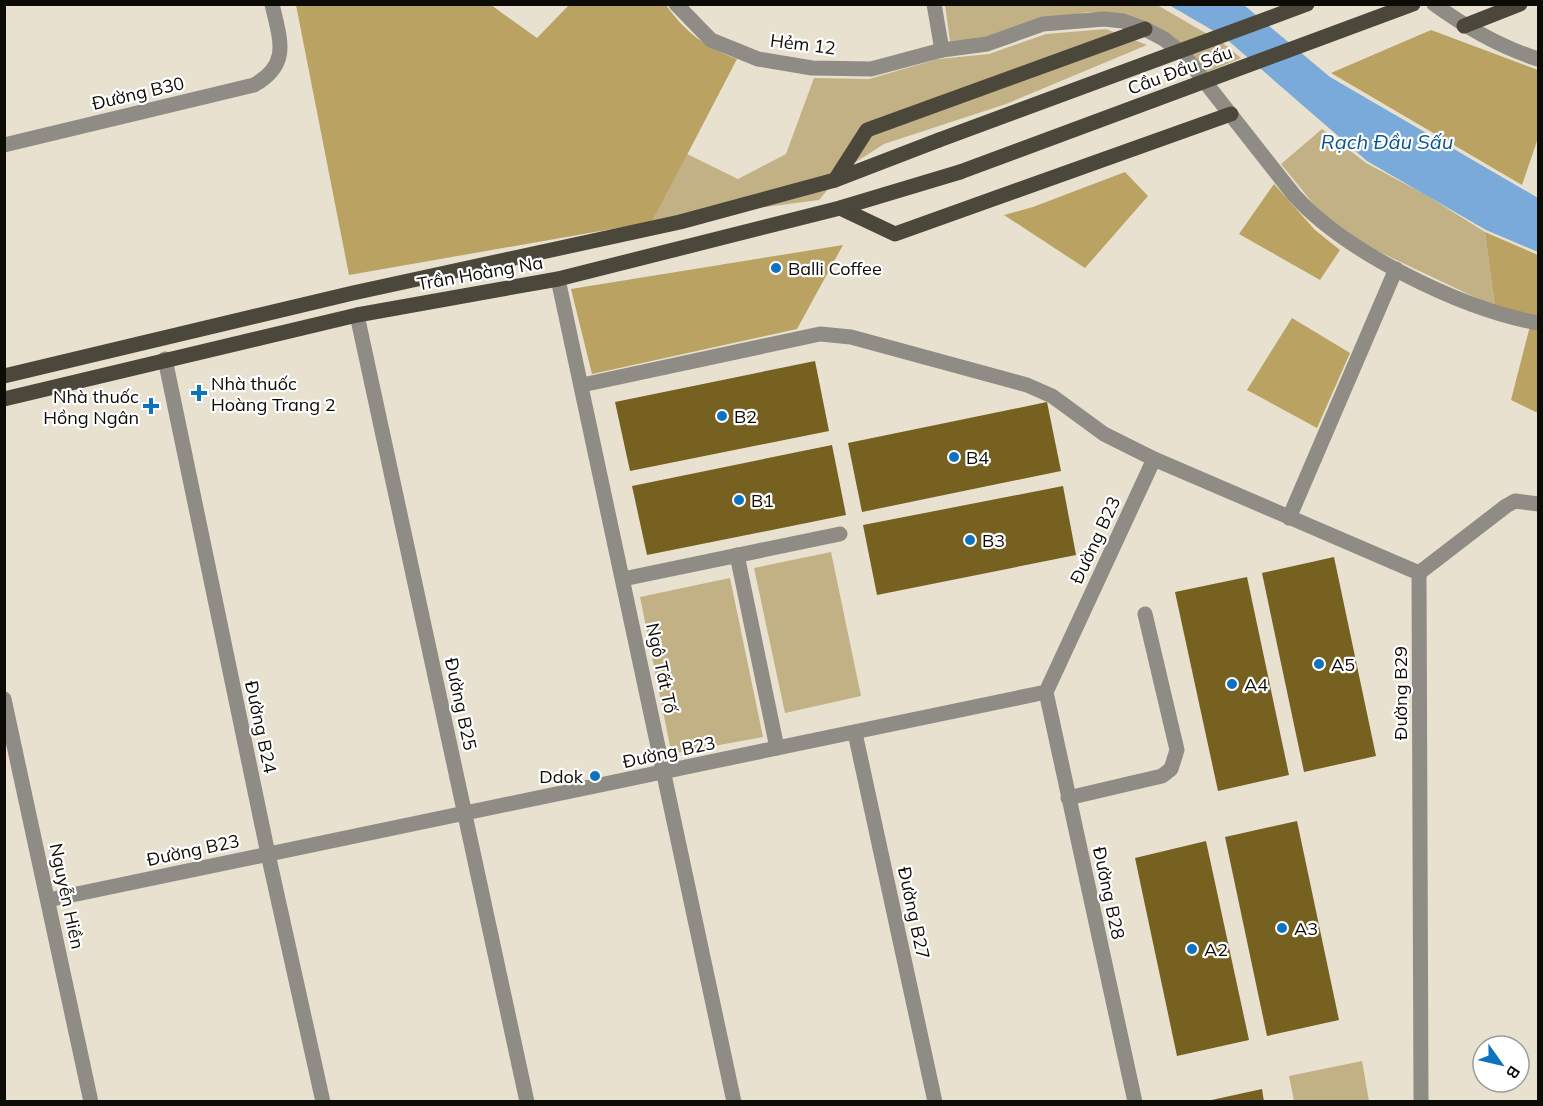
<svg xmlns="http://www.w3.org/2000/svg" width="1543" height="1106" font-family="Mulish,sans-serif">
<rect width="100%" height="100%" fill="#e8e1cf"/>
<g fill="#c2b184">
<path d="M945 5H1157L1223 43 1241 58 1206 73 1128 16 1088 12 1044 20 986 39 950 41Z"/>
<path d="M1106 29 1147 45 1006 104 884 144 845 169 819 200 652 222 687 154 738 179 786 154 814 78 869 79 938 59 989 54 1046 34Z"/>
<path d="M1322 129 1366 163 1426 195 1485 232 1495 307 1367 246 1320 212 1281 164Z"/>
<path d="M831 552 861 696 785 713 754 568Z"/>
<path d="M730 578 763 737 676 753 670 746 640 597Z"/>
<path d="M1362 1061 1369 1101H1294L1289 1076Z"/>
</g>
<g fill="#baa263">
<path d="M296 5H491L537 38 569 5H666C685 32 705 47 737 59L652 222 349 275Z"/>
<path d="M1431 30 1538 70V138L1522 185 1331 73Z"/>
<path d="M1125 172 1148 196 1085 268 1004 215 1033 207Z"/>
<path d="M1274 184 1315 230 1340 250 1320 280 1239 234Z"/>
<path d="M1485 232 1538 255V318L1495 307Z"/>
<path d="M843 245 797 329 592 374 571 289Z"/>
<path d="M1292 318 1350 353 1317 428 1247 390Z"/>
<path d="M1530 326 1538 328V413L1511 400Z"/>
</g>
<path fill="#7aaad9" d="M1169 5H1244L1330 77 1538 198V252L1486 230 1367 161 1224 37Z"/>
<g fill="#776120">
<path d="M815 361 829 431 630 471 615 402Z"/>
<path d="M1047 402 1061 471 862 512 848 443Z"/>
<path d="M832 445 846 515 647 555 632 486Z"/>
<path d="M1063 486 1076 555 877 595 863 525Z"/>
<path d="M1334 557 1376 756 1304 772 1262 573Z"/>
<path d="M1247 577 1289 775 1218 791 1175 592Z"/>
<path d="M1297 821 1339 1020 1267 1036 1225 837Z"/>
<path d="M1206 841 1249 1040 1177 1056 1135 858Z"/>
<path d="M1262 1089 1264 1102H1207V1101Z"/>
</g>
<g fill="none" stroke-linecap="round" stroke-linejoin="round">
<g stroke="#8f8c85" stroke-width="15">
<path d="M676 4 711 40 758 59 812 68 871 69 942 50 987 44 1043 24 1104 19 1123 21 1145 29 1164 39 1183 54 1294 195C1346 253 1462 309 1538 323"/>
<path d="M934 4 942 50"/>
<path d="M1434 4C1467 28 1500 47 1538 59"/>
<path d="M4 145 254 85C291 64 280 40 272 4"/>
<path d="M558 279 734 1102"/>
<path d="M357 315 527 1102"/>
<path d="M165 359 268 854 323 1102"/>
<path d="M582 385 820 334 851 337 1027 385 1052 396 1104 434 1154 459 1419 573 1421 1102"/>
<path d="M1289 518 1396 269"/>
<path d="M737 555 777 748"/>
<path d="M1419 573 1506 506 1515 501 1538 504"/>
<path d="M623 579 840 534"/>
<path d="M1046 692 1135 1102"/>
<path d="M4 699 91 1102"/>
<path d="M855 733 935 1102"/>
<path d="M1068 798 1162 776 1171 769 1177 750 1145 614"/>
<path d="M48 900 1046 692 1154 459"/>
</g>
<g stroke="#4c473b" stroke-width="15">
<path d="M1464 26 1520 4"/>
<path d="M835 180 867 130 1145 29"/>
<path d="M840 208 895 234 1231 114"/>
<path d="M4 376 353 293 680 222 835 180 939 140"/>
<path d="M4 399 357 315 558 279 840 208 960 172"/>
</g>
<g stroke="#4c473b" stroke-width="15">
<path d="M939 140 1307 4"/>
<path d="M960 172 1413 4"/>
</g>
</g>
<g fill="#0d73bf" stroke="#fff" stroke-width="2">
<circle cx="776" cy="268" r="6"/>
<path d="M196 384h6v6h6v6h-6v6h-6v-6h-6v-6h6z"/>
<path d="M148 397h6v6h6v6h-6v6h-6v-6h-6v-6h6z"/>
<circle cx="722" cy="416" r="6"/>
<circle cx="954" cy="457" r="6"/>
<circle cx="739" cy="500" r="6"/>
<circle cx="970" cy="540" r="6"/>
<circle cx="1319" cy="664" r="6"/>
<circle cx="1232" cy="684" r="6"/>
<circle cx="595" cy="776" r="6"/>
<circle cx="1282" cy="928" r="6"/>
<circle cx="1192" cy="949" r="6"/>
</g>
<g text-anchor="middle" dominant-baseline="central" stroke-width="4.5" stroke-linejoin="round" paint-order="stroke">
<g font-size="18" fill="#0d0b06" stroke="#fff">
<text transform="translate(803 44) rotate(7)">Hẻm 12</text>
<text transform="translate(1180 70) rotate(-20)">Cầu Đầu Sấu</text>
<text transform="translate(138 93) rotate(-13)">Đường B30</text>
<text transform="translate(480 273) rotate(-10)">Trần Hoàng Na</text>
<text transform="translate(1095 540) rotate(-65)">Đường B23</text>
<text transform="translate(662 668) rotate(78)">Ngô Tất Tố</text>
<text transform="translate(1400 693) rotate(-90)">Đường B29</text>
<text transform="translate(461 704) rotate(78)">Đường B25</text>
<text transform="translate(261 727) rotate(78)">Đường B24</text>
<text transform="translate(669 752) rotate(-12)">Đường B23</text>
<text transform="translate(193 850) rotate(-12)">Đường B23</text>
<text transform="translate(1109 893) rotate(78)">Đường B28</text>
<text transform="translate(67 896) rotate(78)">Nguyễn Hiền</text>
<text transform="translate(914 913) rotate(78)">Đường B27</text>
</g>
<g font-size="18" fill="#0d0b06" stroke="#fff" text-anchor="start">
<text x="788" y="268">Balli Coffee</text>
<text x="211" y="383">Nhà thuốc<tspan x="211" dy="21">Hoàng Trang 2</tspan></text>
<text x="139" y="396" text-anchor="end">Nhà thuốc<tspan x="139" dy="21">Hồng Ngân</tspan></text>
<text x="734" y="416">B2</text>
<text x="966" y="457">B4</text>
<text x="751" y="500">B1</text>
<text x="982" y="540">B3</text>
<text x="1331" y="664">A5</text>
<text x="1244" y="684">A4</text>
<text x="583" y="776" text-anchor="end">Ddok</text>
<text x="1294" y="928">A3</text>
<text x="1204" y="949">A2</text>
</g>
<g font-size="20" font-style="italic" fill="#06548e" stroke="#fff">
<text x="1387" y="141">Rạch Đầu Sấu</text>
</g>
</g>
<rect width="1543" height="1106" fill="none" stroke="#0d0b06" stroke-width="12"/>
<g transform="translate(1501 1064) rotate(124)"><circle r="28" fill="#ffffff" stroke="#9e9d9b" stroke-width="1.5"/>
<path d="M0-4.5L10 22L0 15L-10 22Z" fill="#0d73bf"/>
<text y="-9" font-size="16" font-weight="bold" text-anchor="middle" fill="#0d0b06">B</text>
</g>
</svg>
